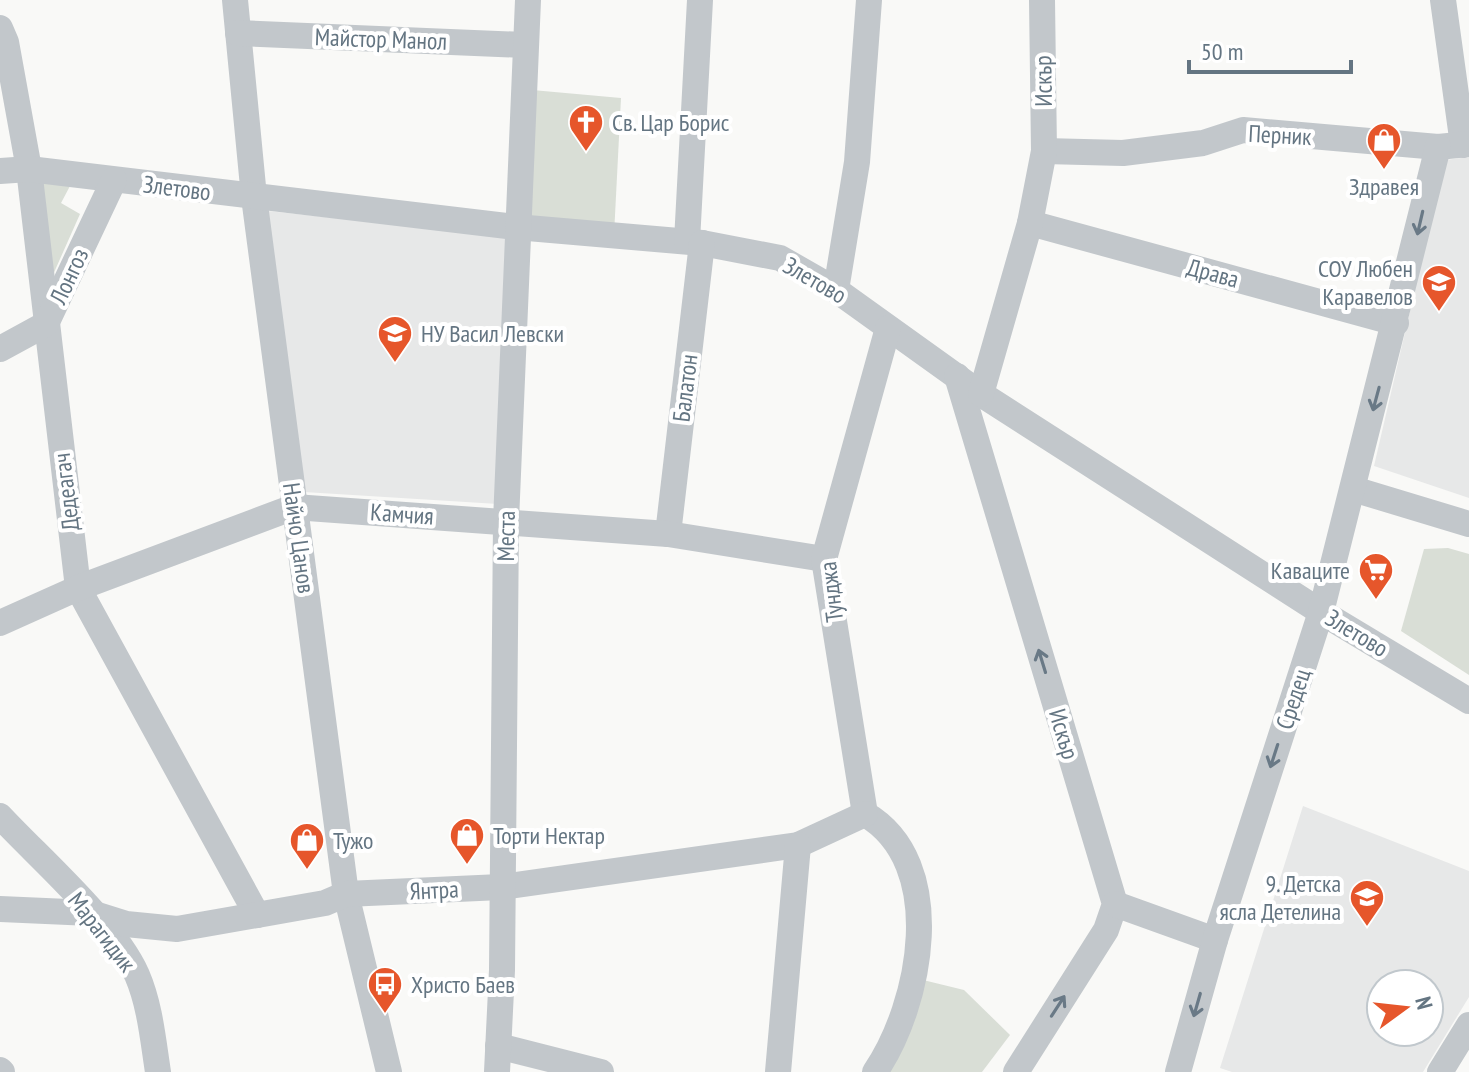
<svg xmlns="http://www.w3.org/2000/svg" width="1469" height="1072" font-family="'PT Sans Narrow',sans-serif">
<rect width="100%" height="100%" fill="#f9f9f7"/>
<g fill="#e7e8e8" fill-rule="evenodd">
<path d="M1469 157V498L1374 466 1445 160Z"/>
<path d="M268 211 508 236 498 504 304 492Z"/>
<path d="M1303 806 1469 871V997L1423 1072H1232L1220 1068ZM1381 984H1429V1032H1381Z"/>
</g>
<g fill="#d9ded6">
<path d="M521 89 621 98 614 235 516 227Z"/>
<path d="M35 182 70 186 61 203 80 214 52 277Z"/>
<path d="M1448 548 1469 554V675L1401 631 1424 549Z"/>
<path d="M919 979 964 990 1010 1035 982 1072H885Z"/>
</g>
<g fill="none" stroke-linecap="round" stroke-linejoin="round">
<g stroke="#c2c7cb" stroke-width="26">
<path d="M235 0 254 197 346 894 389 1072"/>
<path d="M1443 0 1463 145"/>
<path d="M0 28 6 42 29 169 78 588 257 915"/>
<path d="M238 33 524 45"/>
<path d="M1044 151 1123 153 1203 143 1243 130 1438 147 1469 144"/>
<path d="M0 171 29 169 516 227 702 243 780 258 836 290 981 394 1321 612 1469 701"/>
<path d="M1030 223 1396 323"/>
<path d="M687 241 700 0"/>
<path d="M836 290 857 162 869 0"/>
<path d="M0 349 46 324 114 180"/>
<path d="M957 376 1115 904 1106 930 1016 1072"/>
<path d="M981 394 1030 223 1044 151 1042 0"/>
<path d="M1353 489 1469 524"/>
<path d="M668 534 702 243"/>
<path d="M0 623 78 588 294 507 668 534 824 559"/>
<path d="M865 814 824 559 888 328"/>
<path d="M865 814C949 863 921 1005 875 1072"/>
<path d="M0 816C41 860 113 922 137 975 150 1005 153 1040 158 1072"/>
<path d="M1115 904 1215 940"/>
<path d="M0 909 91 913 126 924 177 929 325 903 346 894 501 887 798 845 865 814"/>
<path d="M498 1046 601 1072"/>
<path d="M0 1070 2 1072"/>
<path d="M497 1072 502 970 506 521 528 0"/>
<path d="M778 1072 798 845"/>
<path d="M1178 1072 1215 940 1321 612 1438 147"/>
<path d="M1440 1072 1469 1025"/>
</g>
</g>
<defs><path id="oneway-shaft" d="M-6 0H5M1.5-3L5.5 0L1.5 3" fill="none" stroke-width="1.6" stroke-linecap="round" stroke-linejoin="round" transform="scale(2)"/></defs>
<g stroke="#697986">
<use href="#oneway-shaft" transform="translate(1420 223) rotate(103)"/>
<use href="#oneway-shaft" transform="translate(1376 399) rotate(105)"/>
<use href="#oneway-shaft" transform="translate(1042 661) rotate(-107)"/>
<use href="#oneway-shaft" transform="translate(1274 756) rotate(108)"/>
<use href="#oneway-shaft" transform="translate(1197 1005) rotate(106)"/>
<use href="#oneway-shaft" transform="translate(1058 1006) rotate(-57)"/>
</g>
<defs>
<g id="church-pin" transform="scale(1.8)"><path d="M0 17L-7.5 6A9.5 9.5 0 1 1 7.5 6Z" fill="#e6562b" stroke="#fff"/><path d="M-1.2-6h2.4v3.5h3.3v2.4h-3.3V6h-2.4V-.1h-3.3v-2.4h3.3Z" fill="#fff"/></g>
<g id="shop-pin" transform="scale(1.8)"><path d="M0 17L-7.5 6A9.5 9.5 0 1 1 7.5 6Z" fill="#e6562b" stroke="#fff"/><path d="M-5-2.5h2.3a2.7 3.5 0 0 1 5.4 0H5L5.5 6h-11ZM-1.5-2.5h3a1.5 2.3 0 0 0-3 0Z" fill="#fff"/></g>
<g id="school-pin" transform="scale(1.8)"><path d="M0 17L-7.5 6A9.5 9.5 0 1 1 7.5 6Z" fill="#e6562b" stroke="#fff"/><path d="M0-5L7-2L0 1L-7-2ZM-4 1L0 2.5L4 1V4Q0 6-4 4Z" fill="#fff"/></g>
<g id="supermarket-pin" transform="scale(1.8)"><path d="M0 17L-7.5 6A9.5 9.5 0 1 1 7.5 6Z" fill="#e6562b" stroke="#fff"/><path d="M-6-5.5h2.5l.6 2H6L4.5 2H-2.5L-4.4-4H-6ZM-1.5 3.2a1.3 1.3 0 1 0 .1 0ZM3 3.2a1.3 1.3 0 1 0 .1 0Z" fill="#fff"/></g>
<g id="bus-pin" transform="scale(1.8)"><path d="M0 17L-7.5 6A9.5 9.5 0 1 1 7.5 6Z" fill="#e6562b" stroke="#fff"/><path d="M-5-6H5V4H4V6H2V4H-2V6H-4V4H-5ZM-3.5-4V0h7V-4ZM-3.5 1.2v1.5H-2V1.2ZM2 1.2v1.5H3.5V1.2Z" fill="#fff"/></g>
</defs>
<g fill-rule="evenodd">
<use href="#church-pin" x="586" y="122"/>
<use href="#shop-pin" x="1384" y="140"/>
<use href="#school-pin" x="1439" y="282"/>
<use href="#school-pin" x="395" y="333"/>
<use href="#supermarket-pin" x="1376" y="570"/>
<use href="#shop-pin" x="467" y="835"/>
<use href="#shop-pin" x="307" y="840"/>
<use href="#school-pin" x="1367" y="897"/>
<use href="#bus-pin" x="385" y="984"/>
</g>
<g text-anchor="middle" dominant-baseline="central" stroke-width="8" stroke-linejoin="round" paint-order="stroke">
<g font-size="24" fill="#647582" stroke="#fff">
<text transform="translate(381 39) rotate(2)">Майстор Манол</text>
<text transform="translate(1043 81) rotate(-91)">Искър</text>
<text transform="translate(1280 135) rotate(3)">Перник</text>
<text transform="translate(177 188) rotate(7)">Злетово</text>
<text transform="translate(1213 273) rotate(15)">Драва</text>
<text transform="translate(69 276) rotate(-65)">Лонгоз</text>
<text transform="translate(815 280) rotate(30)">Злетово</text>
<text transform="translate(685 388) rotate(-83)">Балатон</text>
<text transform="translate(66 492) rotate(-97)">Дедеагач</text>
<text transform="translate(402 514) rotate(4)">Камчия</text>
<text transform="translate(506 536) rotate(-89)">Места</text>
<text transform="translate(299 538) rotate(82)">Найчо Цанов</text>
<text transform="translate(831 592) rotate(-97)">Тунджа</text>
<text transform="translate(1357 633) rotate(31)">Злетово</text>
<text transform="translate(1293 699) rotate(-72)">Средец</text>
<text transform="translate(1064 734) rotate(73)">Искър</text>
<text transform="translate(434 890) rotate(-3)">Янтра</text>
<text transform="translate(102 932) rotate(52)">Марагидик</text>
</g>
<g font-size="24" fill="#647582" stroke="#fff" text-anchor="start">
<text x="612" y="122">Св. Цар Борис</text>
<text x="1384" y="186" text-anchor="middle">Здравея</text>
<text x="1413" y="268" text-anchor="end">СОУ Любен<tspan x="1413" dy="28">Каравелов</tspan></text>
<text x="421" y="333">НУ Васил Левски</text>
<text x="1350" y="570" text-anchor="end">Каваците</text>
<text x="493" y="835">Торти Нектар</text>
<text x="333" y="840">Тужо</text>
<text x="1341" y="883" text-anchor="end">9. Детска<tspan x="1341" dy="28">ясла Детелина</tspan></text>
<text x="411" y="984">Христо Баев</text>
</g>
</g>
<g transform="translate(1405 1008) rotate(75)"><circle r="38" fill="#ffffff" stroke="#c1c8cd" stroke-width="2"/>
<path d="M0-6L14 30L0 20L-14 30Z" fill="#e6562b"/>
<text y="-12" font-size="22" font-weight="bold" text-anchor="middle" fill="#647582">N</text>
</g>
<path d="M1189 60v12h162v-12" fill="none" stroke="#647582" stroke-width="4"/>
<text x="1201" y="60" font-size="24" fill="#647582" stroke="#ffffff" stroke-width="6" paint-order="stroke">50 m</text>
</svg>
